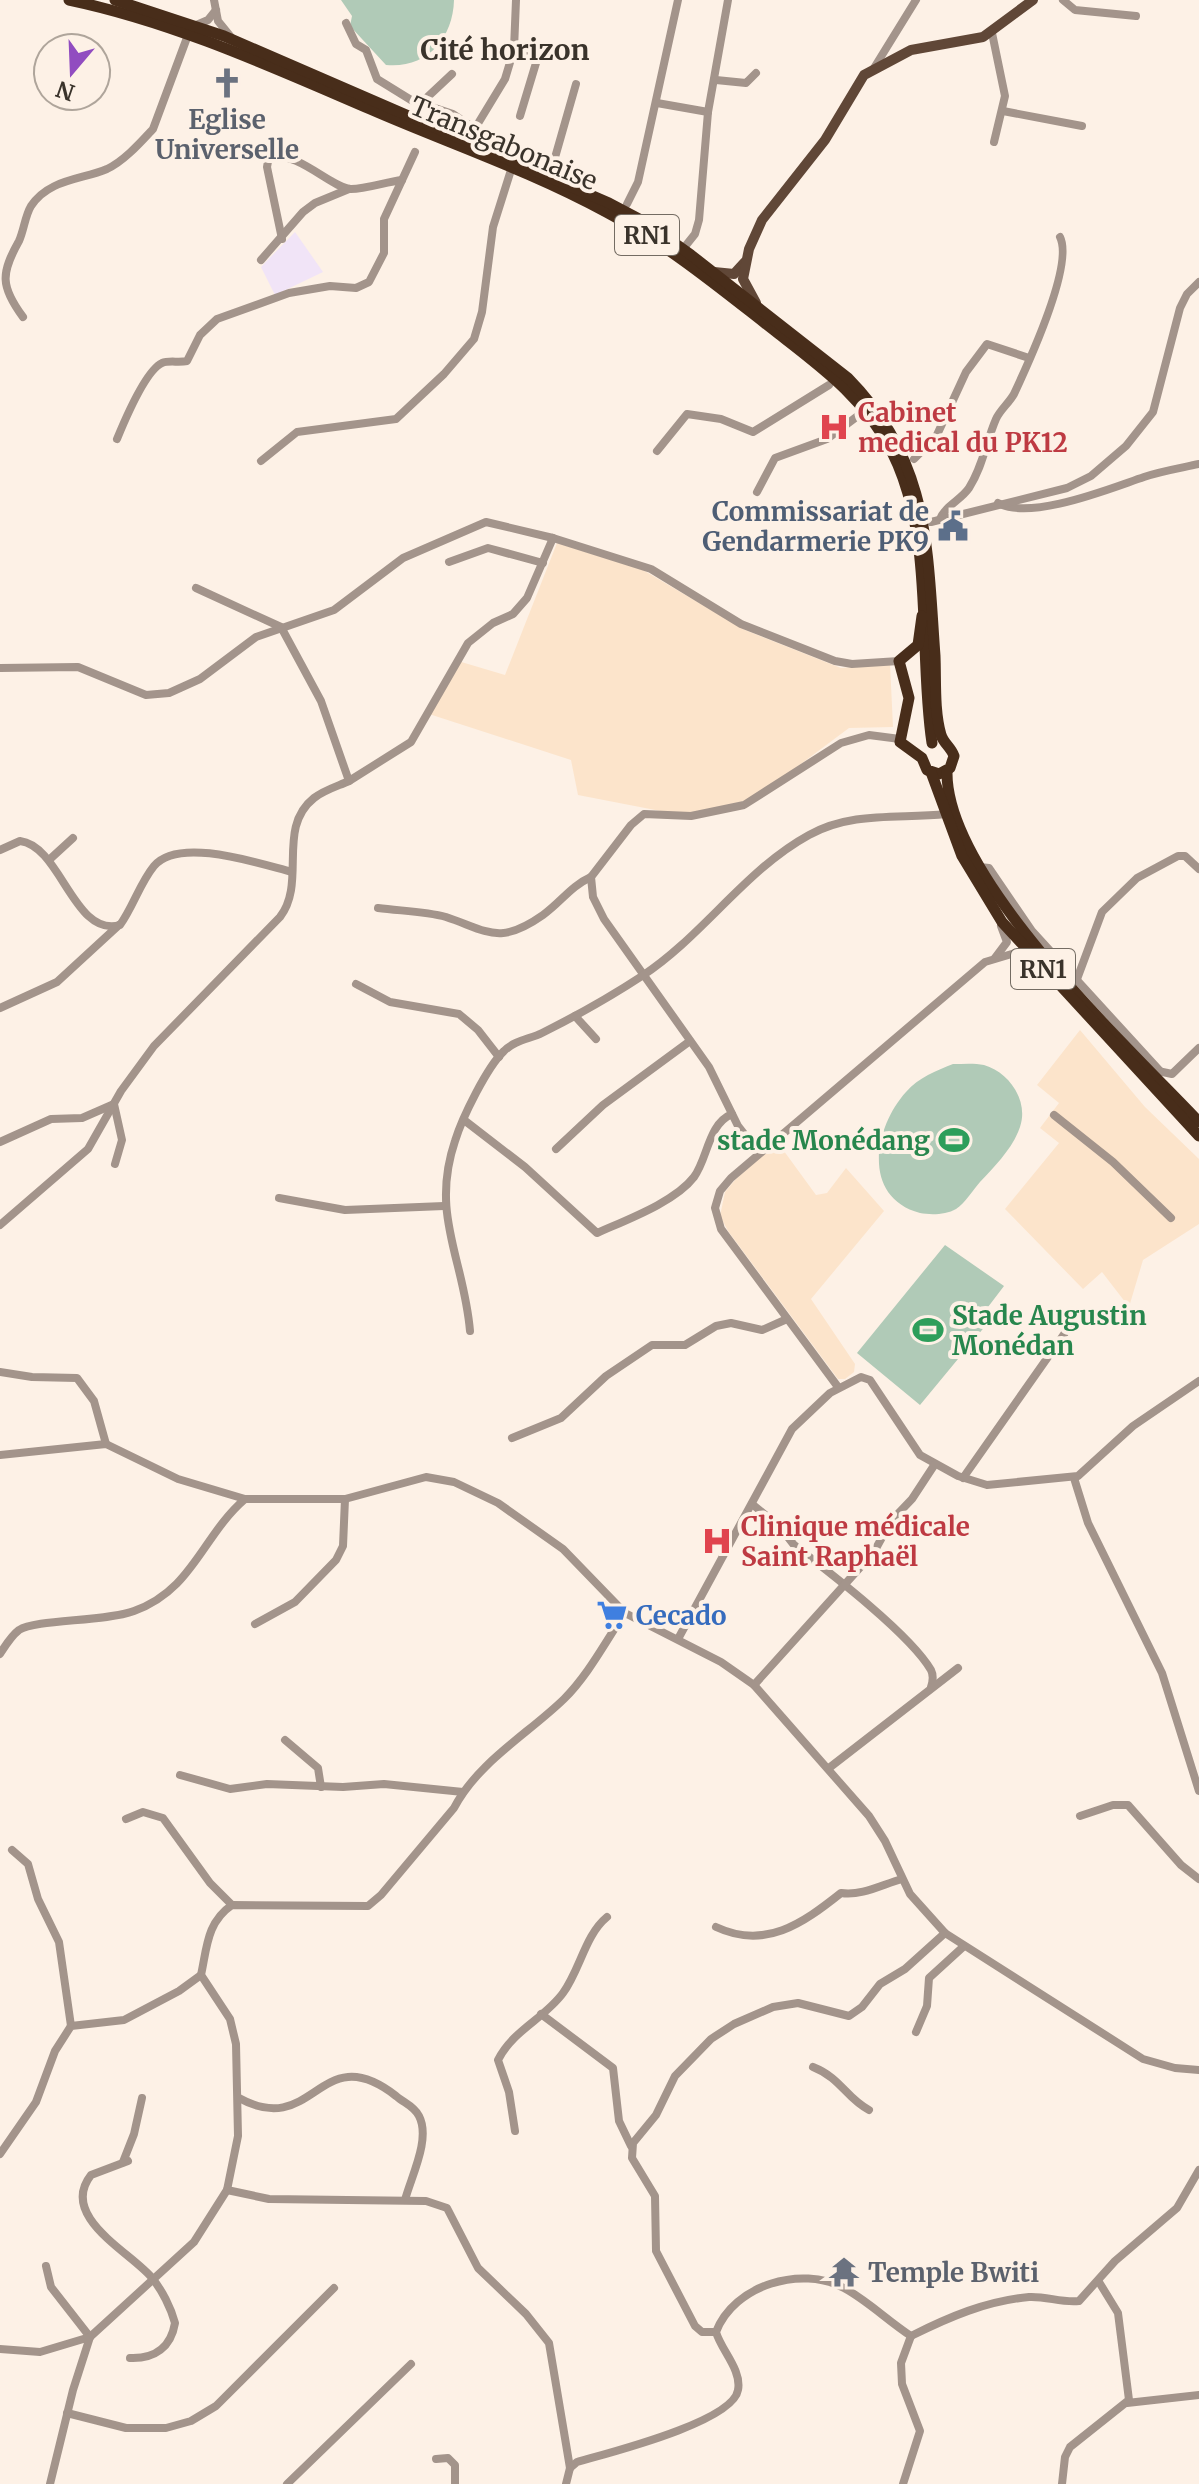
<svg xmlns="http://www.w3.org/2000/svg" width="1199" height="2484" font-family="Merriweather,serif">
<rect width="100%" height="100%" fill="#fdf1e6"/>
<path fill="#f1e4f7" d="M295 232 323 272 275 295 261 267Z"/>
<g fill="#fce4cb">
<path d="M557 543 643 570 745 630 841 668 890 664 893 727 849 728 754 799 681 815 578 795 571 760 429 714 458 661 505 675Z"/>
<path d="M1080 1030 1145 1107 1199 1159V1224L1143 1260 1129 1307 1102 1272 1083 1289 1005 1209 1059 1143 1040 1128 1059 1103 1037 1085Z"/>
<path d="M781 1147 816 1195 827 1193 846 1168 884 1211 811 1299 855 1364 854 1372 845 1379H838L728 1231 720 1216 725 1192 735 1180 769 1149Z"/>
</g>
<g fill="#b0cab7">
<path d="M341 0H454C453 40 425 69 386 65L350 26 352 16Z"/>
<path d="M953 1064C963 1064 975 1063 984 1065 1009 1072 1029 1101 1020 1127 1013 1148 995 1166 980 1182 973 1190 965 1203 956 1209 946 1215 930 1215 920 1213 861 1197 874 1127 906 1092 919 1077 936 1071 953 1064Z"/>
<path d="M945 1245 1004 1286 988 1307 996 1313 920 1405 857 1353Z"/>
</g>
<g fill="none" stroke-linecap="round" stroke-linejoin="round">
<g stroke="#a3948b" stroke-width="8">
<path d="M214 0 218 21 231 37"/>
<path d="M1063 0 1075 10 1136 16"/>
<path d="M346 23 356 44 366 50 377 79 411 100 453 114 474 128"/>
<path d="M194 26 208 20 216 10"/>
<path d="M992 33 1005 96 994 142"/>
<path d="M514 49 530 54 536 63 520 116"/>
<path d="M874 68 916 0"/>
<path d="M716 80 746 83 756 73"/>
<path d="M657 103 708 112"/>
<path d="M420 104 452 74"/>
<path d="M1003 111 1082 126"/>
<path d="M471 135 505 79 514 49 516 0"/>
<path d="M552 168 576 84"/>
<path d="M627 204 638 182 678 0"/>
<path d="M282 239 267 167 269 156C300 152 331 188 351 189 366 189 386 182 402 180"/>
<path d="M683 249 695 234 699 220 708 112 728 0"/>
<path d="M261 260 303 212 315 203 349 189"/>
<path d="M23 317C0 286 1 273 19 241 24 230 25 216 31 206 49 179 81 180 107 169 124 161 140 143 153 129L188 35"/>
<path d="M117 439C124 422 145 371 162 363 169 360 179 363 187 361L200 335 217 319 289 293 330 286 356 288 369 282 384 253V219L415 152"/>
<path d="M657 451 687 414 721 419 753 432 829 385"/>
<path d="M914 459 936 437 966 372 987 344 1029 358"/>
<path d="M261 461 297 432 396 419 444 374 474 339 482 312 493 227 511 170"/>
<path d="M757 492 775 458 827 439 859 415"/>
<path d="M998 503C1031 521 1111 488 1144 477 1162 471 1181 468 1199 464"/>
<path d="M940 519C946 505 961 500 969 488 983 466 986 442 996 419 1000 410 1009 403 1014 394 1028 364 1074 265 1060 237"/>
<path d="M931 522 1067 488 1091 476 1126 446 1153 412 1180 308 1187 294 1199 282"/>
<path d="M449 562 488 548 543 563"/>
<path d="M0 668 78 667 146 695 169 693 200 679 256 637 334 610 403 558 486 522 553 538 651 569 741 624 835 661 852 664 899 661"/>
<path d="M349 781 411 742 468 643 493 623 513 614 527 598 553 538"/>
<path d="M0 850 20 841C61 846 74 938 120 925 133 907 140 883 154 866 179 836 260 864 292 872"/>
<path d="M49 860 73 838"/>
<path d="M980 867 989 868 1032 931 1160 1071"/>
<path d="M378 908C400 911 425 911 446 917 488 931 499 946 543 915 561 902 571 886 591 877"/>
<path d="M995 958 1007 942 1001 926"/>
<path d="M1077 979 1102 912 1137 878 1178 856H1185L1199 869"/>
<path d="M356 984 390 1002 459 1014 478 1030 499 1057"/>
<path d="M0 1008 57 982 119 925"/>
<path d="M575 1016 596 1039"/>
<path d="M1158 1071 1172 1074 1199 1048"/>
<path d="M1054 1115 1113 1162 1171 1218"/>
<path d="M464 1120 525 1167 597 1233C626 1220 675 1202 694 1177 708 1158 708 1124 732 1114"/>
<path d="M0 1142 51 1119 82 1118 114 1104 122 1140 115 1164"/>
<path d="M556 1149 603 1105 690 1041"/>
<path d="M759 1153 738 1126 709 1067 604 919 593 897 591 877 631 825 644 814 691 816 744 805 841 743 869 735 900 739"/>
<path d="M279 1198 345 1210 444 1206"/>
<path d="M0 1225 88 1149 121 1091 154 1046 280 917C307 882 276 828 314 798 324 790 338 786 349 781L321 701 281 627 196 588"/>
<path d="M470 1331C464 1259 430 1215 455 1141 462 1118 487 1067 504 1051 515 1040 530 1039 542 1033 576 1016 610 997 642 976 703 936 745 870 809 835 852 811 899 819 946 814"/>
<path d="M0 1372 32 1377 77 1378 94 1401 106 1444"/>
<path d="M838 1387 721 1229 715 1208 720 1191 731 1178 985 962 1015 953 1034 962"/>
<path d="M512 1438 561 1418 606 1376 652 1345H685L716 1326 731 1323 762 1330 787 1319"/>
<path d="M0 1455 106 1444 178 1479 245 1499"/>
<path d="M963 1478 1074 1320"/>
<path d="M1074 1478 1088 1523 1162 1673 1199 1791"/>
<path d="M752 1504 780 1527 794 1545C829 1572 910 1634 931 1670 934 1676 933 1681 931 1687"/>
<path d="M255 1624 295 1602 336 1560 343 1546 345 1499"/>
<path d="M678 1639 792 1429 830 1393 861 1377 870 1380 920 1455 958 1476 987 1485 1078 1476 1133 1426 1199 1381"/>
<path d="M0 1654C5 1646 11 1636 19 1630 36 1619 104 1622 134 1611 193 1590 202 1536 245 1499H345L426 1477 454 1482 498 1503 563 1549 625 1613 721 1662 754 1685 869 1816 885 1841 910 1894 945 1933 1143 2059 1175 2068 1199 2070"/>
<path d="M754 1685 874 1552 891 1521 912 1499 935 1464"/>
<path d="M285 1740 318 1768 321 1787"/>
<path d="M829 1768 958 1668"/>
<path d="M180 1775 230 1789 267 1784 343 1787 384 1784 463 1792"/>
<path d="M1080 1816 1113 1805H1128L1181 1865 1199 1879"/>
<path d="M126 1819 143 1812 163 1818 210 1883 232 1905"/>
<path d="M12 1850 28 1864 38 1899 59 1942 71 2026"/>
<path d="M716 1927C765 1950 802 1924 841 1893 862 1896 881 1885 902 1879"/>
<path d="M541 2014 613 2068 619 2121 631 2146"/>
<path d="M916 2032 927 2006 929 1978 963 1947"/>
<path d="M813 2067C841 2078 846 2098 869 2110"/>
<path d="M239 2098C315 2140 319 2036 396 2096 404 2103 414 2106 419 2116 431 2139 411 2177 405 2200"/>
<path d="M515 2131 509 2092 498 2060C512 2031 545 2018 563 1993 580 1970 585 1935 607 1917"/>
<path d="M0 2154 36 2102 55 2051 71 2026 124 2020 179 1991 201 1975"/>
<path d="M128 2161 91 2175C58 2217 132 2253 152 2278 162 2290 171 2308 175 2323 171 2347 155 2359 130 2358"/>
<path d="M123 2162 134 2134 142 2098"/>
<path d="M227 2190 269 2199 426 2201 447 2208 478 2268 526 2314 549 2343 570 2468"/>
<path d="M46 2266 51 2287 90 2337"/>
<path d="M716 2332H702L695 2326 656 2251 655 2196 632 2158 633 2143 656 2115 675 2076 711 2039 734 2024 773 2007 798 2003 849 2016 862 2007 880 1984 905 1969 945 1933"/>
<path d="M911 2336C949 2317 986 2301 1029 2297 1046 2296 1062 2303 1079 2301L1115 2261 1177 2208 1199 2170"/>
<path d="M0 2349 40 2352 90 2337 194 2242 227 2190 238 2136 236 2044 230 2019 201 1975C207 1947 207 1922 232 1905L368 1906 381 1895 454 1808C478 1762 528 1734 564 1699 589 1674 605 1642 625 1613"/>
<path d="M1127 2403 1199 2395"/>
<path d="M67 2413 126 2428H166L191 2421 216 2406 334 2288"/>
<path d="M436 2459 448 2458 455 2465V2484"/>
<path d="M50 2484 73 2390 90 2337"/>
<path d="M287 2484 411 2364"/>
<path d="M566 2484 570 2468 577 2462C608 2453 733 2422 738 2390 742 2370 721 2350 716 2332 734 2285 801 2265 844 2288 868 2301 888 2321 911 2336"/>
<path d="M903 2484 920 2431 902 2384 901 2363 911 2336"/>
<path d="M1062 2484 1065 2457 1070 2447 1129 2400 1118 2313 1099 2282"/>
</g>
<g stroke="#604737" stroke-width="10">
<path d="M714 272 734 274 745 262"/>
<path d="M756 303 743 279 749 249 762 220 825 140 864 75 911 50 983 37 1033 0"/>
</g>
<g stroke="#482d1a" stroke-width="11">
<path d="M69 0C174 22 272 67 370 109 448 143 531 171 606 212 667 244 721 289 775 331 820 366 866 399 892 452 935 537 918 650 932 743"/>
<path d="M115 0 224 36 609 203 645 222 691 255 848 378C930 461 927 547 935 656 936 681 934 711 941 735 944 744 951 747 954 756L950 768 939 774 927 770 922 758 900 742 909 698 899 661 918 645 922 616"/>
<path d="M947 771C945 877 1128 1047 1199 1122"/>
<path d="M931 772 962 856 1002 922 1199 1136"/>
</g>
</g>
<defs>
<g id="church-bare" transform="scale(2.4)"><path d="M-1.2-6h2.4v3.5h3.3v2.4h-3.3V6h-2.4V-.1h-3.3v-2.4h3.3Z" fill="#6b7280" stroke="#fdf1e6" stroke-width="2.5" paint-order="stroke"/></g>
<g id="hospital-bare" transform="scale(2.4)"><path d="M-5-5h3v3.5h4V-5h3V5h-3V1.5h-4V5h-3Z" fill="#e0444e" stroke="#fdf1e6" stroke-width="2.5" paint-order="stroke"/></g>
<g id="civic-bare" transform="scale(2.4)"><path d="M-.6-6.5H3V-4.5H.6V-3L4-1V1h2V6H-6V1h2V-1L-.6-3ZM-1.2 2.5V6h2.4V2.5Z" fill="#5c6f8a" stroke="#fdf1e6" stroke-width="2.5" paint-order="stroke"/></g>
<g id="stadium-bare" transform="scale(2.4)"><path d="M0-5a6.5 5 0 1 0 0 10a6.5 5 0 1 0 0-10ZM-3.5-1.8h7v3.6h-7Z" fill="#2e9e5b" stroke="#fdf1e6" stroke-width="2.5" paint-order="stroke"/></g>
<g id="supermarket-bare" transform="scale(2.4)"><path d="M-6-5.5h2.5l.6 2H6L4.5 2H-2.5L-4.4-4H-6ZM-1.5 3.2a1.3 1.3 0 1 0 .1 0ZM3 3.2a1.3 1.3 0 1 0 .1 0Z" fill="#3f7fe0" stroke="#fdf1e6" stroke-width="2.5" paint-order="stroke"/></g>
<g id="temple-bare" transform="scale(2.4)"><path d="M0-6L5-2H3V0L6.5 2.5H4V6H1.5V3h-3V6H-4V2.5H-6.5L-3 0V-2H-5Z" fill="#6b7280" stroke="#fdf1e6" stroke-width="2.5" paint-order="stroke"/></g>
</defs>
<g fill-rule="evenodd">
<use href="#church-bare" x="227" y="83"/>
<use href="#hospital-bare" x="834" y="427"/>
<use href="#civic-bare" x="953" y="526"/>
<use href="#stadium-bare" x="954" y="1140"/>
<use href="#stadium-bare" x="928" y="1330"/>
<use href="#hospital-bare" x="717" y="1541"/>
<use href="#supermarket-bare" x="612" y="1615"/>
<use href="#temple-bare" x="844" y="2272"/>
</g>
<g text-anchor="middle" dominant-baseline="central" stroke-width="8" stroke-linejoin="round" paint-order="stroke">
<g fill="#fdf1e6" stroke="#746c63" stroke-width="2">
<rect x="615" y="215" width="64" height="40" rx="6"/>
<rect x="1011" y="949" width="64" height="40" rx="6"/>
</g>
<g font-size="24" font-weight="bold" fill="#3a332b">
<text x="647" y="235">RN1</text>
<text x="1043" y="969">RN1</text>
</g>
<g font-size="26" font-weight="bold" fill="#5b616d" stroke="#fdf1e6">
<text x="227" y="119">Eglise<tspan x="227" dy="30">Universelle</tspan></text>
<text x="868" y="2272" text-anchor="start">Temple Bwiti</text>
</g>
<g font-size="26" fill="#3a332b" stroke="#fdf1e6">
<text transform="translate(504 143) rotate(23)">Transgabonaise</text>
</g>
<g font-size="26" font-weight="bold" fill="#be3a42" stroke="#fdf1e6" text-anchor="start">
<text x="858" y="412">Cabinet<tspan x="858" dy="30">medical du PK12</tspan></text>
<text x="741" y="1526">Clinique médicale<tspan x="741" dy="30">Saint Raphaël</tspan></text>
</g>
<g font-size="26" font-weight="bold" fill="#4e5e75" stroke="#fdf1e6" text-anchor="end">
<text x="929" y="511">Commissariat de<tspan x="929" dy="30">Gendarmerie PK9</tspan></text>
</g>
<g font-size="26" font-weight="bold" fill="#27864d" stroke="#fdf1e6" text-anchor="end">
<text x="930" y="1140">stade Monédang</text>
<text x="952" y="1315" text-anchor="start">Stade Augustin<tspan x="952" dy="30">Monédan</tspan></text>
</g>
<g font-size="26" font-weight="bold" fill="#366cbe" stroke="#fdf1e6" text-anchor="start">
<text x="636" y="1615">Cecado</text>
</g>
<g font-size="28" font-weight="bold" fill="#3a332b" stroke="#fdf1e6">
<text x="505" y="50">Cité horizon</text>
</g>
</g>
<g transform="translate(72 72) rotate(199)"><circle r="38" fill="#fdf1e6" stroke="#afa59b" stroke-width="2"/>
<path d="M0-6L14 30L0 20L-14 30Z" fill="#914cc0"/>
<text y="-12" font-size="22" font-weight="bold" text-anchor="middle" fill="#3a332b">N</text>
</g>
</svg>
